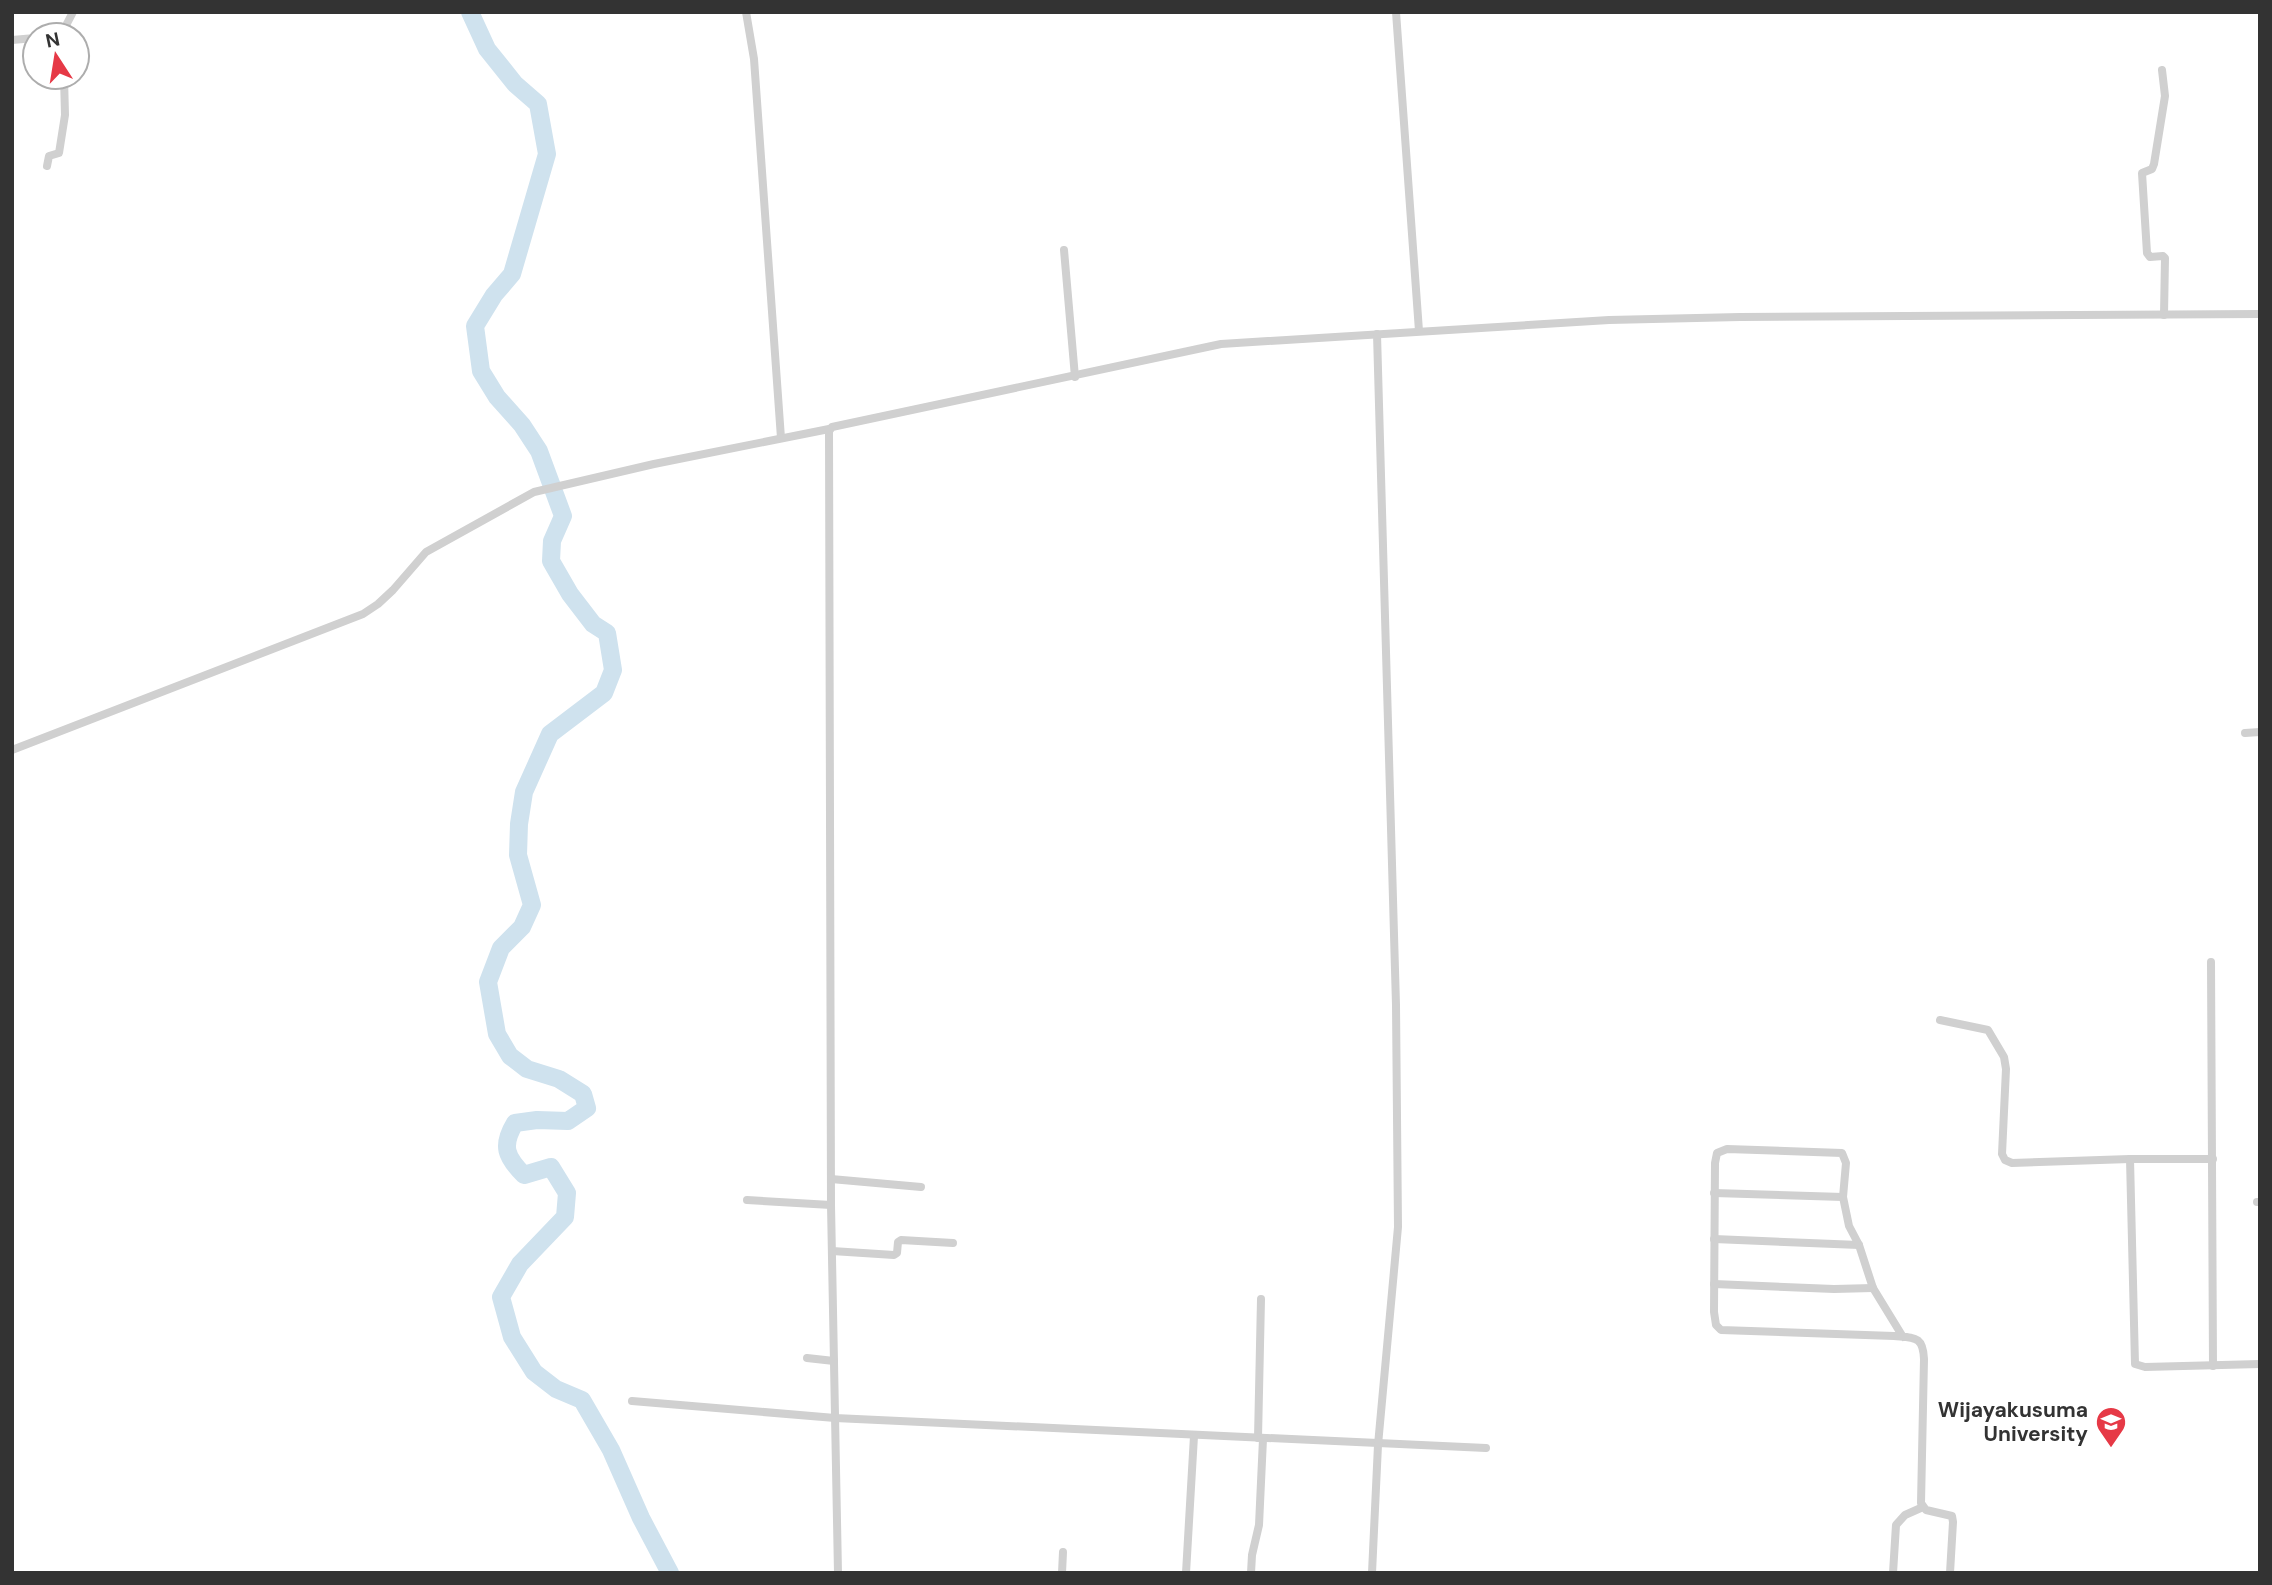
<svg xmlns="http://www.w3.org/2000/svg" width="2272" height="1585" font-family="'DM Sans',sans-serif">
<rect width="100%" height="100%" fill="#fff"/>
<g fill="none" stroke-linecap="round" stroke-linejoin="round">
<path stroke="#cfe2ee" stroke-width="18" d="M470 12 487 49 515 84 538 104 547 154 512 274 494 295 475 326 481 371 497 397 522 425 539 451 563 516 552 541 551 561 570 594 593 624 607 633 613 670 604 693 550 734 524 792 519 824 518 855 532 905 522 927 501 948 488 982 497 1034 510 1056 527 1069 559 1079 583 1094 587 1108 568 1121 537 1120 515 1123C501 1146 506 1157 524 1175L551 1167 567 1193 565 1217 520 1264 501 1297 512 1337 534 1372 556 1389 582 1400 611 1450 641 1518 670 1573"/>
<g stroke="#d0d0d0" stroke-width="8">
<path d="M746 12 754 59 781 438"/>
<path d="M1396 12 1419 331"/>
<path d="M61 35 73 12"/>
<path d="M12 40 35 38"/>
<path d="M2162 70 2165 96 2154 164 2152 169 2142 173 2147 253 2150 257 2163 256 2165 258 2164 315"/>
<path d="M47 166 49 156 59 153 65 115 64 77"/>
<path d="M1064 250 1075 377"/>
<path d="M2245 733 2260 732"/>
<path d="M12 750 363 614 378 604 393 590 426 552 534 492 654 464 829 429"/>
<path d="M2211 962 2213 1366"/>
<path d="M1940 1020 1988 1030 2004 1057 2006 1069 2002 1154 2005 1160 2012 1163 2130 1159"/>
<path d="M2213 1159H2130L2135 1364 2145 1367 2260 1364"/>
<path d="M831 1179 921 1187"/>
<path d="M1714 1193 1843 1197"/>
<path d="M747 1200 831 1205"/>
<path d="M2257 1202H2260"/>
<path d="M1714 1239 1859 1245"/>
<path d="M832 1251 894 1255 897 1253 898 1242 901 1240 953 1243"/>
<path d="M1714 1284 1834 1289 1873 1288"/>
<path d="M1903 1337 1873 1288 1859 1245 1849 1226 1843 1197 1846 1163 1842 1153 1727 1149 1717 1153 1715 1163 1714 1312 1716 1325 1721 1330 1894 1336C1915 1338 1923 1336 1924 1359L1921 1503 1926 1510 1952 1516 1953 1522 1950 1573"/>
<path d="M807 1358 834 1361"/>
<path d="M632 1401 835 1418 1486 1448"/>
<path d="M1258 1438 1261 1299"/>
<path d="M838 1573 831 1205 829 431 832 427 1221 344 1609 320 1740 317 2260 314"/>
<path d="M1062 1573 1063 1552"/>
<path d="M1186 1573 1194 1436"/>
<path d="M1251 1573 1252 1555 1259 1525 1263 1439"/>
<path d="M1372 1573 1378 1445 1398 1227 1396 1005 1377 334"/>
<path d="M1893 1573 1896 1525 1905 1515 1923 1507"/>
</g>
</g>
<defs>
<g id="university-pin" transform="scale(1.575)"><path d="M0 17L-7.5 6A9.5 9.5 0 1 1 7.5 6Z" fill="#e63946" stroke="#fff"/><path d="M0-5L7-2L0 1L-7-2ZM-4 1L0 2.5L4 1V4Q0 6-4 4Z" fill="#fff"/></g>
</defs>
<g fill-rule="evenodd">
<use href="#university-pin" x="2111" y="1422"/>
</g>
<g text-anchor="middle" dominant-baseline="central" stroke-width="7" stroke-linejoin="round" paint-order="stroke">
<g font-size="21" font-weight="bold" fill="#333" stroke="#fff" text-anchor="end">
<text x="2088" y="1410">Wijayakusuma<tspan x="2088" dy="24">University</tspan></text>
</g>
</g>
<rect width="2272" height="1585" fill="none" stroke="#333333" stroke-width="28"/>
<g transform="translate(56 56) rotate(348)"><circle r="33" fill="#ffffff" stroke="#adadad" stroke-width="2"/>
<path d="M0-5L12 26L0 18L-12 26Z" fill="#e63946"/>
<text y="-10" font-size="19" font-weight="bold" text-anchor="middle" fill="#333333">N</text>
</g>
</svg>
